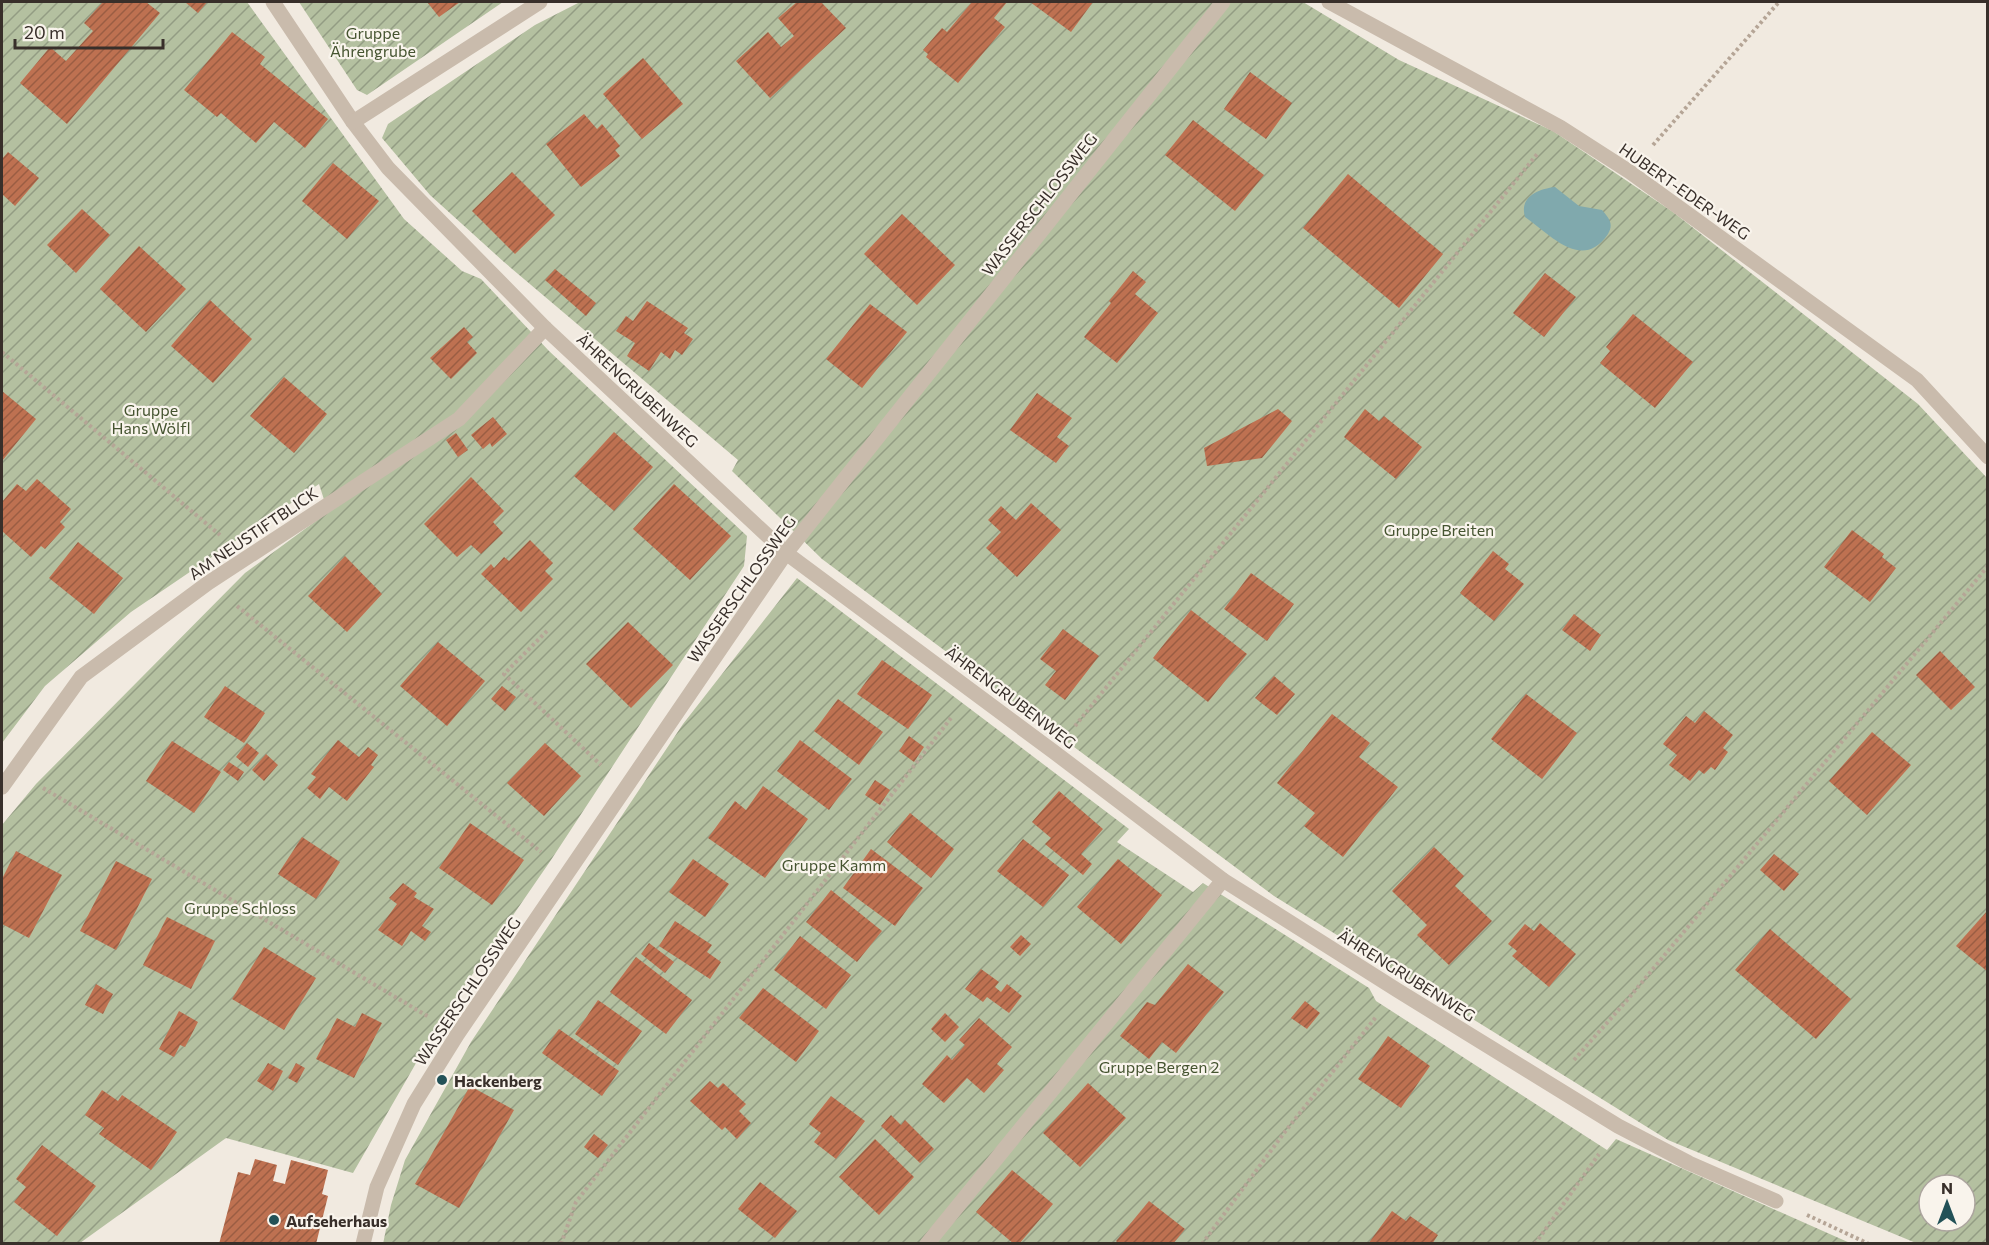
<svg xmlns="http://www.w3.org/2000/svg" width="1989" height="1245" font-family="Commissioner,sans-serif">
<defs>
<pattern id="garden-furrows" width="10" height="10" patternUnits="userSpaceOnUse" patternTransform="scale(1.5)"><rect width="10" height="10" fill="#b4c0a0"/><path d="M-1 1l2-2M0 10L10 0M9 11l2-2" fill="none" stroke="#939c83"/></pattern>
<pattern id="building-hatch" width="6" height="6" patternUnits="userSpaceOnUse" patternTransform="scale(1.5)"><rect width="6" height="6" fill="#be7151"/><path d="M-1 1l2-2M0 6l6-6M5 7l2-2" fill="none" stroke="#9b5d43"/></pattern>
</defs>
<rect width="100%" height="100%" fill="#f1eae0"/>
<g fill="url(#garden-furrows)" fill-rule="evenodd">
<path d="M2 2H247L404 219 462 271 481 279 549 351 747 536 744 566 551 860 439 1023 353 1173 226 1138 80 1243H2V825L36 784 245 573 328 512 319 484 131 612 45 686 2 743Z"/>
<path d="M299 2H503L367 95 357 90Z"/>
<path d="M580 2H1303L1399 60 1553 131 1673 212 1918 404 1987 478V1243H1916L1668 1140 1274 896 822 559 732 471 738 460 504 262 430 195 382 138 388 124 535 25ZM1929 1185H1965V1221H1929Z"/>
<path d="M797 578 1129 829 1117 842 1193 892 1203 883 1369 988 1376 1001 1607 1150 1616 1139 1850 1243 383 1244 391 1205 405 1160 471 1042 683 724Z"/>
</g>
<path fill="#80a9ad" d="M1555 187 1579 206 1602 210C1609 218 1614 224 1608 234 1582 272 1551 235 1525 217 1519 197 1538 189 1555 187Z"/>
<g fill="url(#building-hatch)">
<path d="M103 2H146L160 13 67 124 20 83 50 47 66 61 93 31 84 23Z"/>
<path d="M185 2H207L198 13Z"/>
<path d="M427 2H460L439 17Z"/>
<path d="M797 2H821L846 28 770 98 736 61 768 32 781 47 794 36 778 18Z"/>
<path d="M972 2H1007L994 18 1005 27 958 83 926 57 928 54 923 50 942 28 947 32Z"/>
<path d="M1030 2H1093L1071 32Z"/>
<path d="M232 32 265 57 260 64 328 119 305 148 274 122 256 143 221 113 217 117 184 90Z"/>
<path d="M643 58 683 104 642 139 603 94Z"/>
<path d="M1250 72 1292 103 1266 139 1224 109Z"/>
<path d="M584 114 597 129 602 124 620 146 615 150 620 156 581 187 546 144Z"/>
<path d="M1193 120 1264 175 1235 211 1165 155Z"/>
<path d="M8 152 39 178 15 206 2 194V159Z"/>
<path d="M333 163 379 201 347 239 302 201Z"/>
<path d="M512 172 555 215 515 254 472 211Z"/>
<path d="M1348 174 1443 254 1399 308 1303 228Z"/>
<path d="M82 209 110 235 76 273 47 245Z"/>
<path d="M902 214 955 265 917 305 864 254Z"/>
<path d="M139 246 186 289 146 332 100 289Z"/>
<path d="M555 269 596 303 586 316 545 280Z"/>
<path d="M1133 271 1146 282 1135 294 1158 313 1117 363 1084 337 1111 303 1109 301Z"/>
<path d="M1545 273 1576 297 1544 337 1513 313Z"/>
<path d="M210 300 252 339 213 383 171 346Z"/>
<path d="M647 301 688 328 684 333 693 339 682 355 675 350 670 359 661 352 649 371 627 356 635 343 616 331 626 316 633 321Z"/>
<path d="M870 304 907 332 862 388 826 359Z"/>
<path d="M1633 314 1693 362 1655 408 1600 363 1610 351 1606 347Z"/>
<path d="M464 327 473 337 467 342 477 353 451 379 430 358Z"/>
<path d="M284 377 327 414 294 453 250 416Z"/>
<path d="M2 391 36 419 2 461Z"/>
<path d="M1037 393 1072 418 1057 437 1069 446 1056 463 1010 430Z"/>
<path d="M1278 409 1292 421 1262 458 1207 466 1204 448Z"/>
<path d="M1365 409 1379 421 1384 416 1422 447 1396 479 1344 437Z"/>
<path d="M493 417 507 434 492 447 490 443 483 449 471 435Z"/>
<path d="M614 432 653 467 614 511 574 476Z"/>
<path d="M456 433 468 450 458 457 446 440Z"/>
<path d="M471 477 504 511 493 522 503 533 481 554 471 545 457 557 424 524Z"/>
<path d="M37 479 71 509 60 522 65 527 45 549 41 546 31 557 2 531V502L17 484 26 491Z"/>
<path d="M674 484 731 536 690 580 633 529Z"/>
<path d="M1031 503 1061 530 1017 577 986 548 1001 532 988 520 1001 506 1016 520Z"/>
<path d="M1852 530 1884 554 1882 557 1896 568 1870 602 1824 567Z"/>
<path d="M530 540 553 563 545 571 553 579 521 612 481 574 491 564 494 568 504 557 509 561Z"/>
<path d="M78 542 123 578 94 614 49 578Z"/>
<path d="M1493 551 1509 564 1505 569 1524 584 1494 621 1460 593Z"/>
<path d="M345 556 382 594 347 632 308 596Z"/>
<path d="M1251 573 1294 604 1267 641 1224 609Z"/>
<path d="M1191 610 1247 654 1208 702 1153 658Z"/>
<path d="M1574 614 1601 635 1590 651 1562 630Z"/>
<path d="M628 622 673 665 631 708 586 664Z"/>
<path d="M1063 629 1099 656 1065 700 1045 685 1056 671 1040 659Z"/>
<path d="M438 642 485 681 447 726 400 686Z"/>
<path d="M1940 651 1975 687 1951 710 1916 675Z"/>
<path d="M882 660 932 695 908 729 857 694Z"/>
<path d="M1274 676 1295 694 1277 715 1255 698Z"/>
<path d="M225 686 265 713 244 743 204 717Z"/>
<path d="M502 686 516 697 505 711 491 699Z"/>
<path d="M1526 694 1577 733 1542 779 1491 739Z"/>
<path d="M838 699 883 732 859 765 814 731Z"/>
<path d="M1704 711 1733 735 1723 748 1728 752 1715 770 1711 767 1704 774 1699 770 1690 781 1669 765 1677 755 1663 744 1686 716 1695 723Z"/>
<path d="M1332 714 1370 743 1359 757 1398 787 1343 857 1304 826 1315 813 1277 783Z"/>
<path d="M1872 732 1911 765 1867 815 1829 781Z"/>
<path d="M909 736 924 747 914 762 899 751Z"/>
<path d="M338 740 359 757 368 747 378 755 371 765 374 767 347 801 329 787 320 799 307 788 316 777 311 774Z"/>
<path d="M800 740 852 779 829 810 777 771Z"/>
<path d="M172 741 221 772 194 813 146 781Z"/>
<path d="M247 743 259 753 248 767 236 757Z"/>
<path d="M545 743 581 776 544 816 507 783Z"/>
<path d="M266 754 278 765 264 781 252 770Z"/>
<path d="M229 762 244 772 238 781 223 770Z"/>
<path d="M875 780 890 790 880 805 865 795Z"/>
<path d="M763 786 808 819 765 878 708 838 735 801 746 810Z"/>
<path d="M1059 791 1103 829 1081 854 1092 864 1083 875 1045 844 1051 838 1032 822Z"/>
<path d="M910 813 954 849 931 878 887 842Z"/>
<path d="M470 823 524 860 492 905 439 868Z"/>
<path d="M302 837 340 862 316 899 278 874Z"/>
<path d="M1023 839 1069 875 1043 907 997 871Z"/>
<path d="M1434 847 1464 876 1455 886 1492 921 1449 965 1417 935 1427 925 1392 891Z"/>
<path d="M871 849 923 888 895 926 843 888Z"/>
<path d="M16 851 62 875 29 938 2 924V879Z"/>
<path d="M1774 854 1799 874 1784 891 1760 870Z"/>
<path d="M693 859 729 884 705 917 669 892Z"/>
<path d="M1118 859 1162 895 1121 944 1077 907Z"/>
<path d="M116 861 152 879 116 950 80 931Z"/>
<path d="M403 883 417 893 414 897 434 909 422 926 431 932 425 941 411 931 402 946 378 930 397 904 389 898Z"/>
<path d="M831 890 882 931 857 962 806 922Z"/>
<path d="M1988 910V972L1956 946Z"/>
<path d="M167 917 215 941 191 989 143 965Z"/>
<path d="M675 921 712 945 707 952 721 962 710 979 659 946Z"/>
<path d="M1540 923 1576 954 1549 987 1512 956 1517 951 1508 944 1525 924 1534 931Z"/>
<path d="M1770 929 1851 999 1816 1039 1735 970Z"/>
<path d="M1021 935 1031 944 1020 956 1010 947Z"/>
<path d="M800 936 851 975 826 1009 774 970Z"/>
<path d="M649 943 674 962 665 973 641 954Z"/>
<path d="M264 947 316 978 284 1030 232 999Z"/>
<path d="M636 957 692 1000 666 1034 610 992Z"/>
<path d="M1188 964 1224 992 1176 1053 1162 1042 1149 1059 1120 1036 1147 1002 1155 1005Z"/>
<path d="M981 969 999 982 995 987 1001 992 1007 984 1022 996 1009 1013 987 997 983 1002 965 989Z"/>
<path d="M96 984 113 994 103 1014 85 1005Z"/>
<path d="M763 988 819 1031 796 1062 739 1018Z"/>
<path d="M598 1000 642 1031 618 1065 575 1034Z"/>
<path d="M1305 1001 1320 1013 1307 1029 1291 1018Z"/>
<path d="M179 1011 198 1022 185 1047 180 1045 174 1057 159 1049Z"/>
<path d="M362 1013 382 1023 354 1078 316 1059 337 1018 355 1027Z"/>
<path d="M945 1013 959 1027 945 1042 931 1029Z"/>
<path d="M979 1018 1012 1047 997 1064 1004 1070 984 1093 967 1078 944 1103 922 1084 947 1055 952 1060 965 1045 959 1040Z"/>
<path d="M559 1029 619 1071 602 1096 542 1053Z"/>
<path d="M1388 1036 1430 1066 1401 1108 1358 1079Z"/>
<path d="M268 1063 283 1071 273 1091 257 1081Z"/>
<path d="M296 1063 305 1068 297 1083 288 1078Z"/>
<path d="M710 1081 718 1088 723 1083 746 1104 739 1111 751 1123 737 1139 725 1127 722 1130 690 1101Z"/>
<path d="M1088 1083 1126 1118 1080 1167 1043 1133Z"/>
<path d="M470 1086 514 1110 459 1208 415 1184Z"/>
<path d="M102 1090 118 1101 122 1095 177 1132 151 1170 99 1134 104 1128 85 1115Z"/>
<path d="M831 1096 865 1121 836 1159 814 1142 821 1133 809 1124Z"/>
<path d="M891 1115 901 1125 905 1120 934 1149 920 1163 881 1126Z"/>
<path d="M594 1134 608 1145 598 1158 584 1147Z"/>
<path d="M875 1139 914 1177 879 1215 839 1177Z"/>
<path d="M42 1145 96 1186 57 1236 14 1202 26 1187 16 1179Z"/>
<path d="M255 1159 277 1165 273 1181 285 1184 291 1160 328 1170 322 1194 328 1196 316 1244H219L238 1172 250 1175Z"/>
<path d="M1012 1170 1053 1204 1019 1244H1014L976 1212Z"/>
<path d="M760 1182 797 1211 775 1238 738 1209Z"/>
<path d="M1149 1201 1185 1229 1173 1244H1119L1116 1241Z"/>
<path d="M1392 1211 1406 1221 1410 1216 1438 1235 1432 1244H1368Z"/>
</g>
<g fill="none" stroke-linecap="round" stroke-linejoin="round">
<g stroke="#b5a596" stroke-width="4" stroke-dasharray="3 3" stroke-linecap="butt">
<path d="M1653 145 1779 2"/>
<path d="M2 352 220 535"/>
<path d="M237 606 541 852"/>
<path d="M547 631 504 674 601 765"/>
<path d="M1075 726 1538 153"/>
<path d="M43 788 429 1017"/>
<path d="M1574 1060 1628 999 1988 566"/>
<path d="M1807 1215 1869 1244"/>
<path d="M561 1244 576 1202 951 718"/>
<path d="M1202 1244 1284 1133 1376 1017"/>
<path d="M1535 1244 1599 1154"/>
</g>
<g stroke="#c9bbac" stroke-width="15">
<path d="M1329 2 1560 127 1630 172 1917 380 1988 457"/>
<path d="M786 553 1223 2"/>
<path d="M927 1244 1223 880"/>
</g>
<g stroke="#c9bbac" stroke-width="15">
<path d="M273 2 353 122 388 168 545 328 786 553 1054 752 1223 880 1397 990 1618 1126 1689 1163 1776 1201"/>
<path d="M353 122 540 2"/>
<path d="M2 787 81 677 208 583 459 419 545 328"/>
<path d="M363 1244 377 1187 414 1104 457 1035 786 553"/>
</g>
</g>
<g fill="#225157" stroke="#f9f4ec" stroke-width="2">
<circle cx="442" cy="1080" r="6"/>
<circle cx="274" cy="1220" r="6"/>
</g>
<g text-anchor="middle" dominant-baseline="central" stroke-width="4.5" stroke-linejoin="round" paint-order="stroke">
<g font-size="16" fill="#455430" stroke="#f9f4ec">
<text x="373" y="32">Gruppe<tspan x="373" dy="18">Ährengrube</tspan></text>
<text x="151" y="409">Gruppe<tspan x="151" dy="18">Hans Wölfl</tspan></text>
<text x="1439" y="529">Gruppe Breiten</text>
<text x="834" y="864">Gruppe Kamm</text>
<text x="240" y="907">Gruppe Schloss</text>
<text x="1159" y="1066">Gruppe Bergen 2</text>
</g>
<g font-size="16" fill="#382f2a" stroke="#f9f4ec">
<text transform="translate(1685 191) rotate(35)">HUBERT-EDER-WEG</text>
<text transform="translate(1039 204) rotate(-52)">WASSERSCHLOSSWEG</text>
<text transform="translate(638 390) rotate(43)">ÄHRENGRUBENWEG</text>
<text transform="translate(253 533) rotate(-34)">AM NEUSTIFTBLICK</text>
<text transform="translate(741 589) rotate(-55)">WASSERSCHLOSSWEG</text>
<text transform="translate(1011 697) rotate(37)">ÄHRENGRUBENWEG</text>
<text transform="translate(1407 975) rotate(32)">ÄHRENGRUBENWEG</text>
<text transform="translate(467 991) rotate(-56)">WASSERSCHLOSSWEG</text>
</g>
<g font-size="16" font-weight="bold" fill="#382f2a" stroke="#f9f4ec" text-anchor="start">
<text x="454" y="1080">Hackenberg</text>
<text x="286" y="1220">Aufseherhaus</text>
</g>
</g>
<rect width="1989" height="1245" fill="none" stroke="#382f2a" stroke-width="6"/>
<g transform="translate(1947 1203)"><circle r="28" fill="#f9f4ec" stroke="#aca59e" stroke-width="1.5"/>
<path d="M0-4.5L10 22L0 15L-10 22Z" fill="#225157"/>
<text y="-9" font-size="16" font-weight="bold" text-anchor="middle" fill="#382f2a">N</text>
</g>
<path d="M15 39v9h148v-9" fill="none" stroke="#382f2a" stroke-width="3"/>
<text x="24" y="39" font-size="18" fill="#382f2a" stroke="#f9f4ec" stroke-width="4.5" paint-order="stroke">20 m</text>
</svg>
